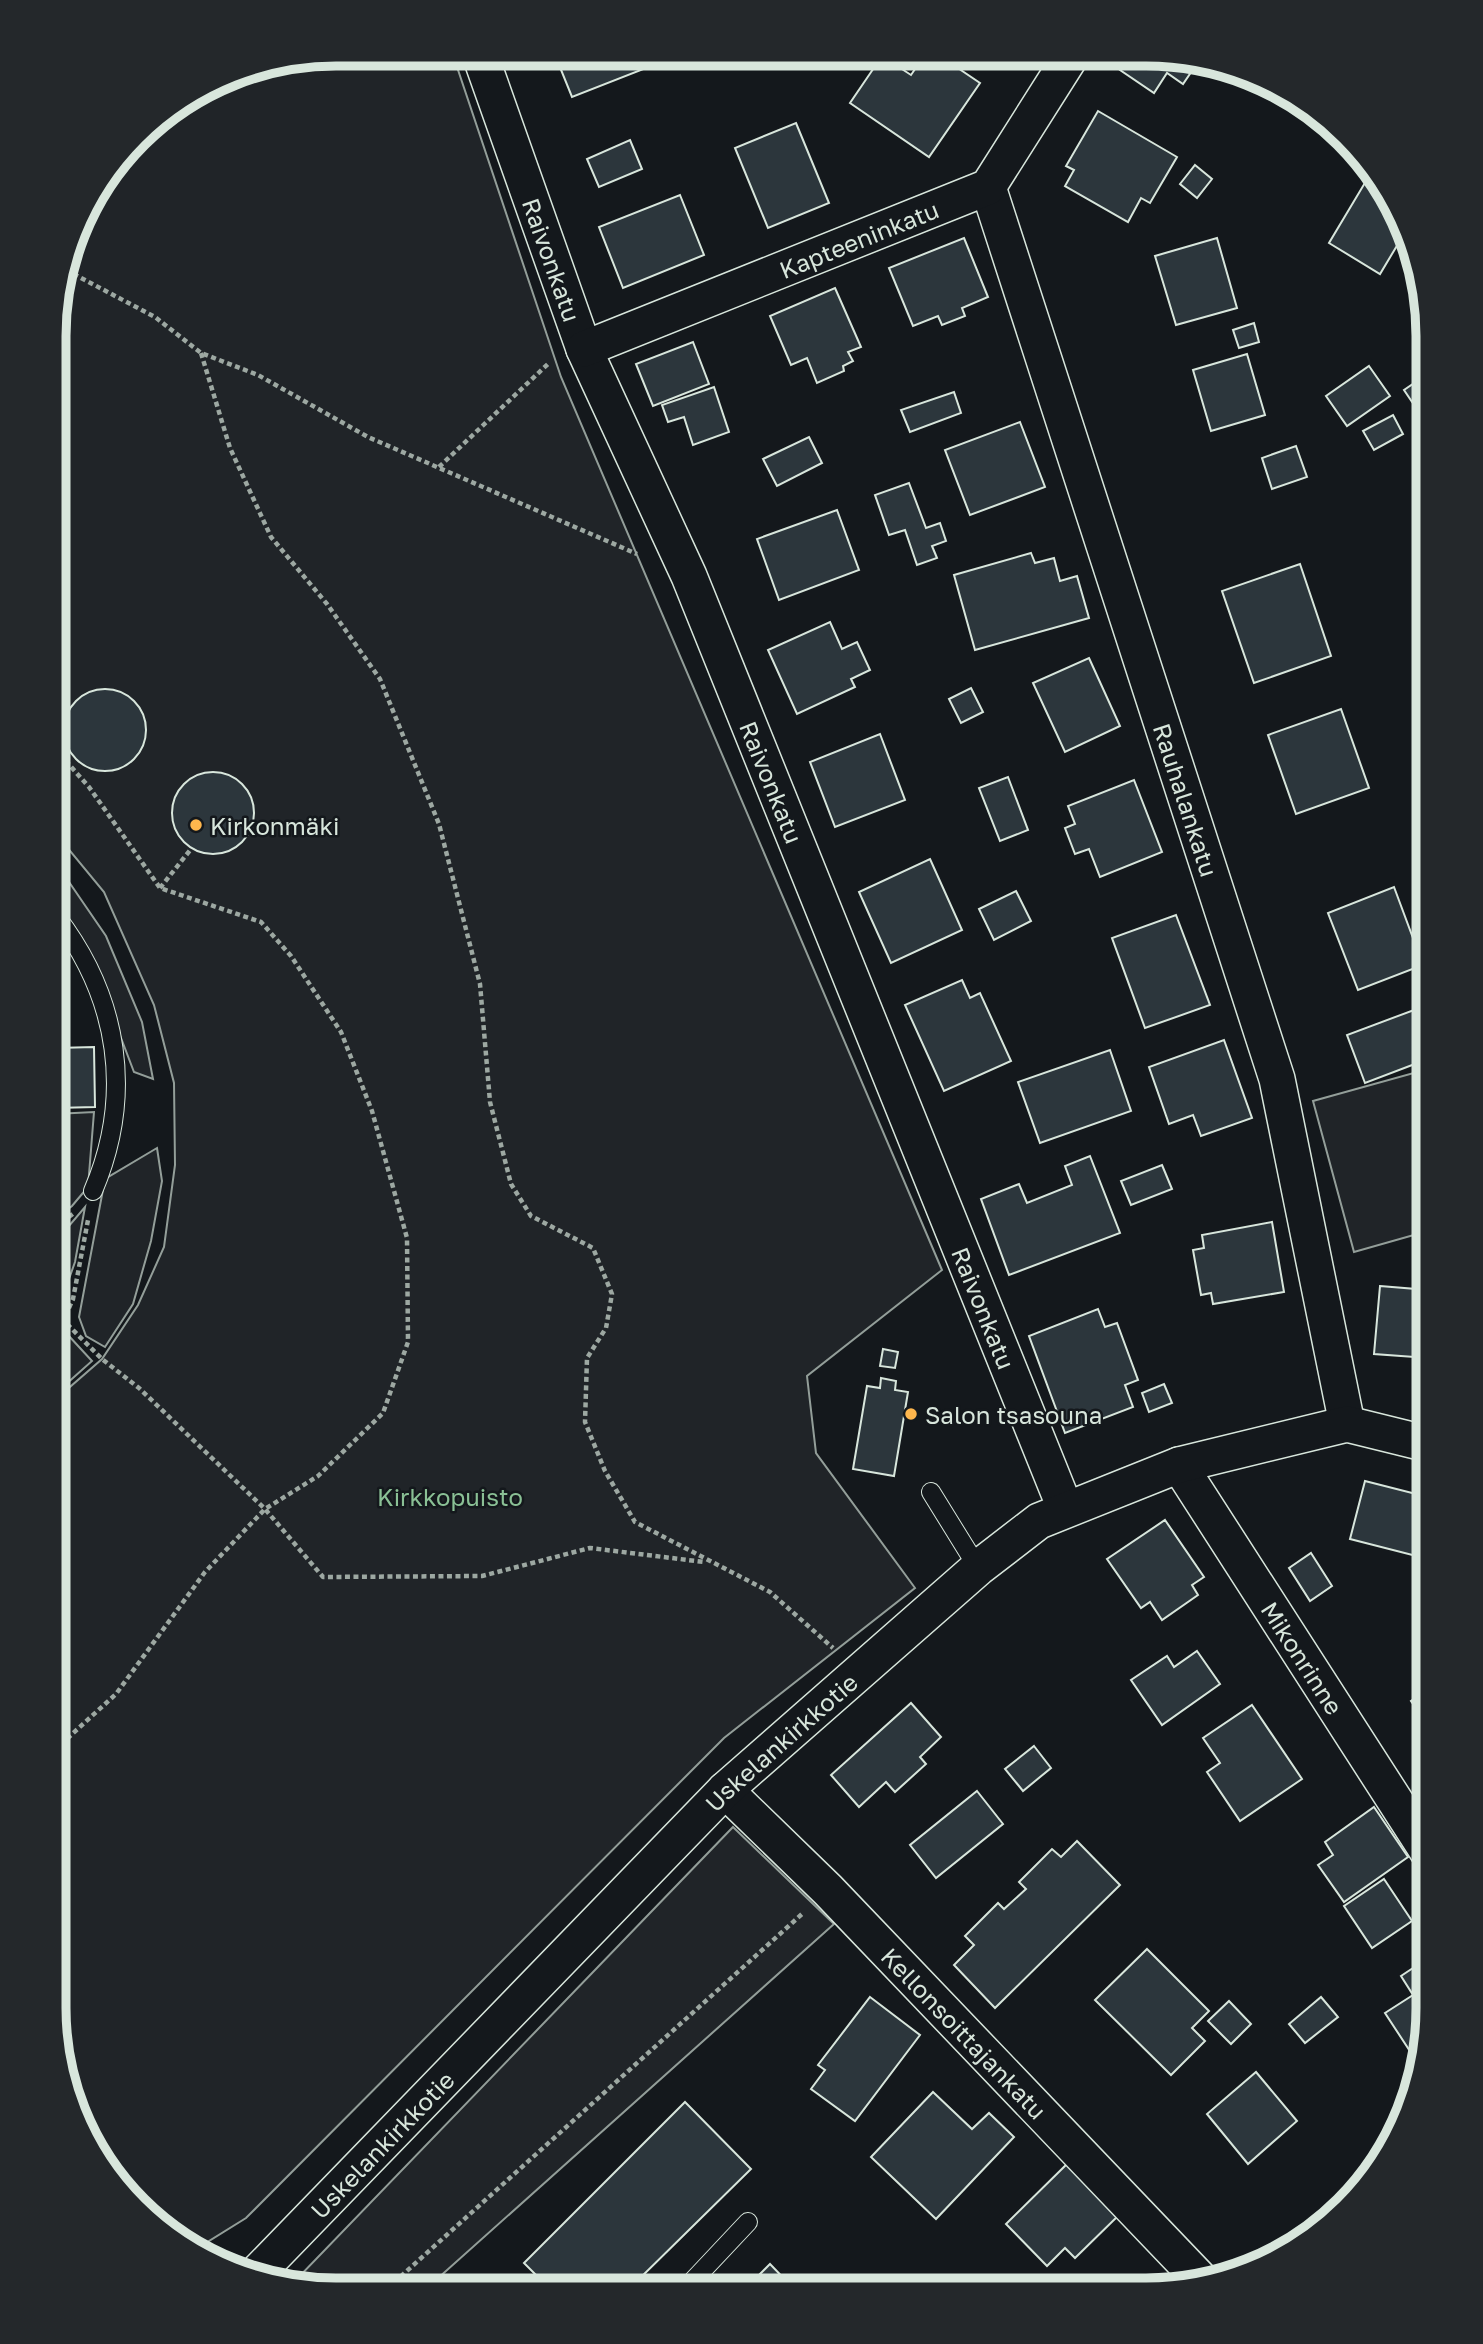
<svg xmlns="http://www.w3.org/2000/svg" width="1483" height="2344" font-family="'Golos Text',sans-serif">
<rect width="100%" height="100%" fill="#14181c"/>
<g fill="#202428" stroke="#939e99" stroke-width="2">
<path d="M337 54 453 55 561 377 942 1270 807 1376 816 1453 915 1588 724 1738 246 2218 196 2249 165 2232 113 2180 76 2116 54 2008 55 1400 102 1359 138 1305 164 1247 175 1165 174 1083 154 1005 104 892 56 834 57 300 84 211 150 125 229 76Z"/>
<path d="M56 863 106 936 142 1022 153 1079 134 1072 87 949 56 907Z"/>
<path d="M1428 1069V1231L1354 1252 1313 1101Z"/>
<path d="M94 1112 88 1187 72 1206 55 1219V1114Z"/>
<path d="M157 1148 162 1181 151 1241 133 1304 105 1347 86 1336 79 1317 105 1179Z"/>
<path d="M85 1207 75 1262 59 1307 55 1303V1233L69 1226Z"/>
<path d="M68 1335 92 1361 55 1394V1352Z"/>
<path d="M733 1827 834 1924 427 2288 291 2285Z"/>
</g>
<g fill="#2c363c" stroke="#d8e6dc" stroke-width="2">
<path d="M555 55H662L664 61 572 97Z"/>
<path d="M882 56 911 75 924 56H940L980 83 929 157 850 103Z"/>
<path d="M1129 57H1184L1198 62 1183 84 1167 73 1154 93 1120 70Z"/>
<path d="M1098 111 1177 157 1150 203 1141 198 1128 222 1065 186 1074 170 1066 166Z"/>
<path d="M796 123 829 203 768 228 735 148Z"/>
<path d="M630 140 642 169 599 187 587 159Z"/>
<path d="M1195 165 1212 179 1197 198 1180 184Z"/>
<path d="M1369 176 1381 183 1407 229 1380 274 1329 243Z"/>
<path d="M680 195 704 255 623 288 599 227Z"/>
<path d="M964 238 988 297 962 308 965 316 942 325 938 316 913 326 889 268Z"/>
<path d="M1217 238 1237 308 1176 325 1155 256Z"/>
<path d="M835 288 861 347 848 352 853 361 843 366 844 371 817 383 807 358 791 365 770 316Z"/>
<path d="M1254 323 1259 342 1239 348 1233 330Z"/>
<path d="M1429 341V357L1422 345Z"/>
<path d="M693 342 709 384 653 406 636 364Z"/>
<path d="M1247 354 1265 415 1211 431 1193 370Z"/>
<path d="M1369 366 1390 396 1347 426 1326 396Z"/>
<path d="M1429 373V427L1404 390Z"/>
<path d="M714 387 729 432 693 445 684 417 668 422 662 405Z"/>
<path d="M954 392 961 413 910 432 901 410Z"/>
<path d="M1393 415 1403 434 1374 450 1363 431Z"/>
<path d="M1020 422 1045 487 970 515 945 450Z"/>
<path d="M809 437 822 463 777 486 763 459Z"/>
<path d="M1296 446 1307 477 1272 489 1262 458Z"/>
<path d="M909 483 926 528 940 523 946 541 932 546 937 558 917 565 905 530 889 535 875 495Z"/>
<path d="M837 510 859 570 779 600 757 539Z"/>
<path d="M1031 553 1035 563 1054 558 1060 581 1077 576 1089 618 975 650 954 575Z"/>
<path d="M1300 564 1331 656 1254 683 1222 591Z"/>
<path d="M830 622 842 649 857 642 870 670 851 679 855 687 797 714 768 650Z"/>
<path d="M1089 658 1120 726 1065 752 1033 683Z"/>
<path d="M971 688 983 712 961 723 949 699Z"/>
<circle cx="105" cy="730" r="41"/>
<path d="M1341 709 1369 788 1296 814 1268 735Z"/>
<path d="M880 734 905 800 835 827 810 762Z"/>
<circle cx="213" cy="813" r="41"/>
<path d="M1008 777 1028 830 1000 841 979 788Z"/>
<path d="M1134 780 1162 852 1100 877 1089 849 1075 854 1065 828 1075 824 1068 806Z"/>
<path d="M930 859 962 930 891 963 859 892Z"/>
<path d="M1394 887 1423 965 1358 990 1328 913Z"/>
<path d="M1016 891 1031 921 994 940 979 909Z"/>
<path d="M1176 915 1210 1005 1145 1028 1112 938Z"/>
<path d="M962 980 970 998 980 993 1011 1061 944 1091 905 1005Z"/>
<path d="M1414 1010 1421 1027 1428 1023V1059L1365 1083 1347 1035Z"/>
<path d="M1224 1040 1252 1118 1201 1136 1193 1115 1169 1124 1149 1067Z"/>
<path d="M94 1047 95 1107 55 1108 56 1048Z"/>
<path d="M1110 1050 1131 1111 1040 1143 1018 1082Z"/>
<path d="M1090 1156 1120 1233 1009 1275 981 1199 1019 1184 1027 1203 1072 1185 1065 1166Z"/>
<path d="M1162 1165 1172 1189 1131 1205 1121 1181Z"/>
<path d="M1272 1222 1284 1292 1213 1304 1211 1293 1201 1295 1193 1250 1204 1248 1202 1235Z"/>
<path d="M1380 1286 1428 1290V1358L1374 1354Z"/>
<path d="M1098 1309 1105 1327 1117 1323 1138 1380 1125 1385 1133 1407 1065 1433 1029 1336Z"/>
<path d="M883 1349 898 1352 895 1368 880 1366Z"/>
<path d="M881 1378 896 1381 895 1390 908 1392 894 1476 853 1469 867 1386 880 1388Z"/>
<path d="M1164 1384 1172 1403 1149 1412 1142 1393Z"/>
<path d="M1365 1481 1428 1497V1559L1350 1539Z"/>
<path d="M1165 1520 1204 1577 1192 1585 1198 1595 1162 1620 1150 1602 1141 1608 1107 1559Z"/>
<path d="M1311 1553 1332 1586 1310 1601 1289 1568Z"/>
<path d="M1197 1651 1220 1684 1162 1725 1131 1680 1167 1656 1174 1667Z"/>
<path d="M1428 1689V1726L1411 1701Z"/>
<path d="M911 1703 941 1737 920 1757 926 1764 895 1792 886 1782 859 1807 831 1775Z"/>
<path d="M1252 1705 1302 1779 1240 1821 1207 1772 1220 1763 1203 1738Z"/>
<path d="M1034 1746 1051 1768 1023 1791 1005 1769Z"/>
<path d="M977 1791 1003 1824 936 1878 910 1845Z"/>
<path d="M1374 1807 1408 1857 1344 1902 1318 1865 1333 1855 1325 1842Z"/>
<path d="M1077 1841 1120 1885 995 2008 954 1965 974 1945 965 1936 998 1903 1004 1909 1026 1889 1019 1882 1052 1849 1061 1857Z"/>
<path d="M1384 1879 1412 1921 1372 1948 1344 1906Z"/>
<path d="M1147 1949 1209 2011 1192 2028 1205 2041 1171 2075 1095 2000Z"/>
<path d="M1428 1958V2026L1419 2065 1385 2013 1413 1995 1401 1976Z"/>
<path d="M870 1997 920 2035 855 2121 811 2089 825 2070 818 2065Z"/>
<path d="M1321 1997 1338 2017 1305 2043 1289 2024Z"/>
<path d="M1229 2001 1251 2024 1231 2044 1208 2021Z"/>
<path d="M1256 2072 1297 2121 1248 2164 1207 2114Z"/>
<path d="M933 2092 972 2129 989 2113 1014 2137 936 2219 871 2157Z"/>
<path d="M685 2102 751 2169 630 2288H549L524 2263Z"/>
<path d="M1069 2162 1120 2214 1075 2258 1065 2248 1047 2266 1006 2224Z"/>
<path d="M1353 2194 1319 2231 1268 2260Z"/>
<path d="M770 2264 794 2289H745Z"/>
<path d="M945 2280 951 2289H930Z"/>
</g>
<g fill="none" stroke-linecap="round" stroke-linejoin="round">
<g stroke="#d8e6dc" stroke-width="20">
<g id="lane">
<path d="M56 916C119 998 134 1095 93 1191"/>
<path d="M931 1492 978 1568"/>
<path d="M686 2288 748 2222"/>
</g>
</g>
<g stroke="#d8e6dc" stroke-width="38">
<g id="street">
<path id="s1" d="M480 55 584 349 689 576 1065 1508"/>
<path id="s2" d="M988 187 1277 1079 1347 1424"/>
<path id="s3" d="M584 349 988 187 1071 56"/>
<path id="s4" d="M1179 1465 1428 1852"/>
<path id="s5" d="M725 1790 828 1890 1200 2279"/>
<path id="s6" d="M255 2275 725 1790 978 1568 1039 1521 1179 1465 1347 1424 1428 1444"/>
</g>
</g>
<g stroke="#9da8a2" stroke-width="4.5" stroke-dasharray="5 3.5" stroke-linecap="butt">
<path d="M66 270 155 317 201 353 258 375 368 437 637 554"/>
<path d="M201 353 230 448 271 537 327 604 380 679 439 824 480 984 490 1102 511 1184 531 1216 593 1248 612 1294 606 1328 587 1358 585 1422 605 1471 635 1522 770 1592 833 1648"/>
<path d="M439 467 550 362"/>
<path d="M160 888 191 849"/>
<path d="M55 1227 74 1213"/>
<path d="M55 1312 102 1359 139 1388 265 1509 323 1577 482 1576 590 1548 704 1562"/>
<path d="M55 1339 73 1299 88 1220"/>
<path d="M55 1802 62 1773 59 1746 116 1694 205 1572 265 1509 318 1476 383 1413 408 1342 407 1238 372 1111 341 1032 291 956 261 922 160 888 89 787 56 750"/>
<path d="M388 2288 802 1914"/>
</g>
<use href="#lane" stroke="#14181c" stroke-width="18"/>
<use href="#street" stroke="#14181c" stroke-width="35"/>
</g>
<g fill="#ffb74d" stroke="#14181c" stroke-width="2.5">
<circle cx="196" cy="825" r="7"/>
<circle cx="911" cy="1414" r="7"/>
</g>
<g text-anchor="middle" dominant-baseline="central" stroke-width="5" stroke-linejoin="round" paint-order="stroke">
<g font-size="24" fill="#d8e6dc" stroke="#14181c">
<text stroke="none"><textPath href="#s3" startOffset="296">Kapteeninkatu</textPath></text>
<text stroke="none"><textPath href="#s1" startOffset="217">Raivonkatu</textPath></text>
<text stroke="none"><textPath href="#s1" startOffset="784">Raivonkatu</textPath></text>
<text stroke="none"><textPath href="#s2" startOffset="644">Rauhalankatu</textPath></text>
<text stroke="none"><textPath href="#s1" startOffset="1351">Raivonkatu</textPath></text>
<text stroke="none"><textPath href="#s4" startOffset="229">Mikonrinne</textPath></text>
<text stroke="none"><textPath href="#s6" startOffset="749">Uskelankirkkotie</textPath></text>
<text stroke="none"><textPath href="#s5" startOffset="341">Kellonsoittajankatu</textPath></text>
<text stroke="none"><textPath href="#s6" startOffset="182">Uskelankirkkotie</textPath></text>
</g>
<g font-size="24" fill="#d8e6dc" stroke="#14181c" text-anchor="start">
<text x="210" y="825">Kirkonmäki</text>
<text x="925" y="1414">Salon tsasouna</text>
</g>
<g font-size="24" fill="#8ac095" stroke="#14181c">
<text x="450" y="1496">Kirkkopuisto</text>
</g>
</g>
<path d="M0 0H1483V2344H0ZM336 66H1146A270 270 0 0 1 1416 336V2008A270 270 0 0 1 1146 2278H336A270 270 0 0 1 66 2008V336A270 270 0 0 1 336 66Z" fill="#24282b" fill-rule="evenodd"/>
<path fill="none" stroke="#d8e6dc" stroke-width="9" d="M336 66H1146A270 270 0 0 1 1416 336V2008A270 270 0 0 1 1146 2278H336A270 270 0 0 1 66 2008V336A270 270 0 0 1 336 66Z"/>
</svg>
